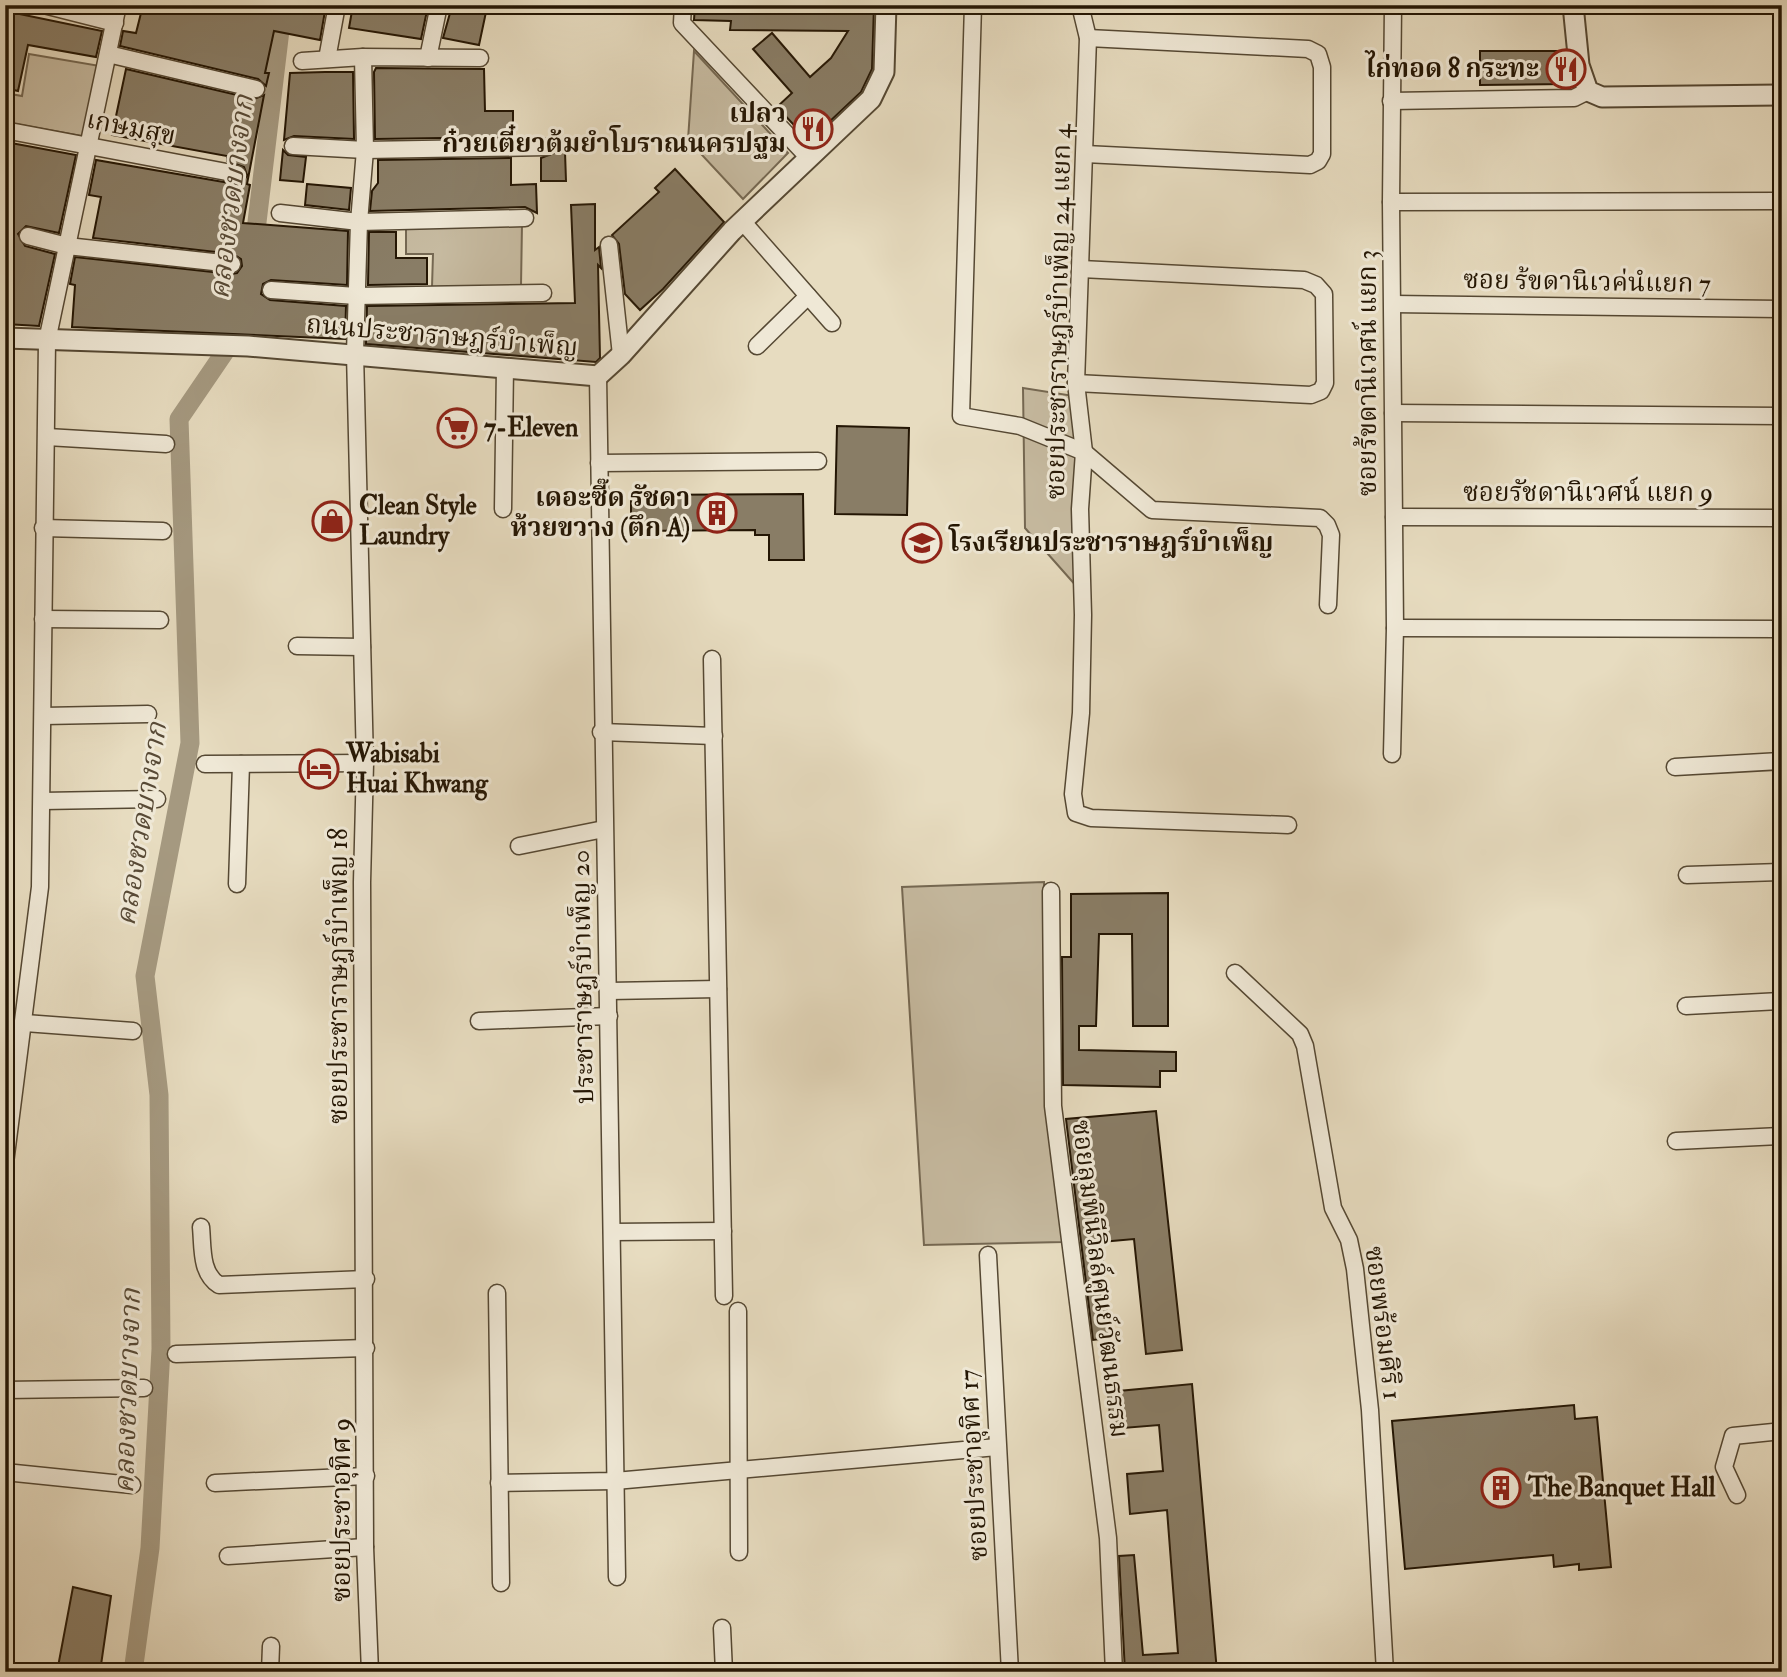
<svg xmlns="http://www.w3.org/2000/svg" width="1787" height="1677" font-family="'IM FELL Double Pica','Noto Serif Thai',serif">
<rect width="100%" height="100%" fill="#e7dcc0"/>
<filter id="stains"><feTurbulence type="fractalNoise" baseFrequency=".00286" numOctaves="4"/><feColorMatrix values="0 0 0 0 .2 0 0 0 0 .09 0 0 0 0 .02 0 0 0 .5 -.17"/></filter>
<radialGradient id="worn" r=".72"><stop offset=".6" stop-color="#630" stop-opacity="0"/><stop offset="1" stop-color="#630" stop-opacity=".3"/></radialGradient>
<g fill="#c6baa0" stroke="#756852" stroke-width="2">
<path d="M694 51 788 153 743 199 688 140Z"/>
<path d="M29 54 100 66 87 137 5 122V93L22 96Z"/>
<path d="M522 224 521 286 432 287 433 254H406V226Z"/>
<path d="M1023 388 1074 396 1078 588 1025 528Z"/>
<path d="M1044 882 1045 1087 1063 1242 924 1245 902 887Z"/>
</g>
<g fill="none" stroke-linecap="round" stroke-linejoin="round">
<g stroke="#a59980" stroke-width="19">
<path d="M254 247 283 5"/>
<path d="M133 1672 150 1548 161 1349 159 1095 145 976 190 743 179 419 237 334"/>
</g>
</g>
<g fill="#897d66" stroke="#241604" stroke-width="2">
<path d="M143 5H271L296 10 297 6 325 11 320 40 274 31 265 73H269L266 86 258 79 120 46 123 31 136 33Z"/>
<path d="M353 5 428 6 421 39 349 28Z"/>
<path d="M695 5H874L872 69 861 92 809 141 777 107 792 93 753 49 772 33 810 77 831 58 848 31 730 30 731 21 694 20Z"/>
<path d="M452 6 486 12 479 45 443 38Z"/>
<path d="M5 11 102 31 96 57 28 45 18 91 5 88Z"/>
<path d="M1480 51H1565L1567 84 1480 85Z"/>
<path d="M376 68 484 69 485 111H513V137L375 139 374 72Z"/>
<path d="M126 69 254 99 264 95 247 184 250 185 243 223 348 231 347 285 271 280 263 284 261 294 270 300 346 306 345 339 72 327 75 285 70 284 75 257 231 274 237 273 242 266 241 259 233 254 93 238 101 197 89 195 96 160 235 184 244 181 247 175 244 167 227 161V156L112 135Z"/>
<path d="M325 72H353L354 139 294 136 284 140 290 73Z"/>
<path d="M11 143 76 155 59 233 26 226 18 234 25 246 55 254 39 326 5 324V177Z"/>
<path d="M283 150 288 155 306 157 303 182 280 180Z"/>
<path d="M556 152H565L566 181H541V158Z"/>
<path d="M511 158V185L536 184 537 213 525 207 370 211 372 191 378 183V160Z"/>
<path d="M675 169 724 222 663 289 640 310 625 294 619 244 612 235 659 192 655 188Z"/>
<path d="M307 184 351 188 349 210 305 205Z"/>
<path d="M595 204V250L599 247 601 268 598 265 600 358 596 362 366 344 367 306 575 303 571 205Z"/>
<path d="M369 232H396V258H427V284L368 285Z"/>
<path d="M837 426 909 428 907 515 835 514Z"/>
<path d="M803 494 804 560H769V535H755V530L631 531V495Z"/>
<path d="M1168 893V1026H1133L1132 934H1099L1096 1026H1079V1050L1176 1052V1071H1160V1087L1063 1085 1062 957H1071V894Z"/>
<path d="M1156 1111 1182 1350 1146 1354 1134 1239 1101 1242 1109 1338 1093 1340 1066 1119Z"/>
<path d="M1192 1384 1217 1672H1125L1119 1556 1134 1555 1143 1655 1178 1653 1167 1510 1130 1514 1127 1474 1163 1471 1159 1425 1111 1429 1108 1392Z"/>
<path d="M1574 1405 1575 1419 1597 1417 1611 1567 1579 1570V1564L1554 1567 1553 1555 1405 1569 1392 1421Z"/>
<path d="M73 1587 111 1596 100 1672H57Z"/>
</g>
<g fill="none" stroke-linecap="round" stroke-linejoin="round">
<g stroke="#554833" stroke-width="19">
<g id="minor">
<path d="M44 5 115 23"/>
<path d="M683 5 682 23 809 158"/>
<path d="M973 5 961 416 1020 426 1084 452 1152 510 1320 518 1327 525 1331 535 1328 605"/>
<path d="M1080 5 1088 38 1076 383 1084 452 1080 509 1083 615 1081 713 1073 794 1076 813 1091 818 1288 825"/>
<path d="M108 54 256 89"/>
<path d="M363 57 365 150 359 222 355 353 365 763 362 882 365 1547 370 1672"/>
<path d="M428 58 439 5"/>
<path d="M327 59 337 5"/>
<path d="M302 61 363 57 480 58"/>
<path d="M1391 101 1574 98 1588 91"/>
<path d="M15 132 237 174"/>
<path d="M293 146 365 150 547 147"/>
<path d="M1085 154 1310 165 1318 161 1322 154V67L1318 54 1308 49 1088 38"/>
<path d="M1391 202 1782 201"/>
<path d="M280 213 359 222 525 218"/>
<path d="M743 222 832 323"/>
<path d="M28 236 67 246 232 264"/>
<path d="M609 245 621 355"/>
<path d="M271 290 356 296 543 293"/>
<path d="M1393 304 1782 309"/>
<path d="M757 346 808 296"/>
<path d="M598 376 617 1577"/>
<path d="M1076 383 1311 395 1321 391 1325 383 1324 294 1316 285 1304 280 1081 269"/>
<path d="M1393 413 1782 416"/>
<path d="M47 437 166 444"/>
<path d="M599 463 818 461"/>
<path d="M503 509 505 367"/>
<path d="M1394 517 1782 518"/>
<path d="M43 528 163 531"/>
<path d="M43 619 160 620"/>
<path d="M1395 628 1782 629"/>
<path d="M297 646 362 647"/>
<path d="M712 659 724 1296"/>
<path d="M43 716 148 714"/>
<path d="M601 732 714 736"/>
<path d="M1392 754 1395 628 1391 202 1393 5"/>
<path d="M205 764 365 763"/>
<path d="M1675 767 1782 761"/>
<path d="M42 801 157 799"/>
<path d="M519 846 604 829"/>
<path d="M1687 875 1782 872"/>
<path d="M237 884 241 764"/>
<path d="M1051 891 1053 1106 1108 1538 1114 1672"/>
<path d="M1235 973 1300 1034 1305 1046 1333 1208 1349 1240 1355 1269 1370 1410 1385 1672"/>
<path d="M609 991 718 989"/>
<path d="M1686 1006 1782 1001"/>
<path d="M479 1021 609 1016"/>
<path d="M25 1023 133 1031"/>
<path d="M1676 1141 1782 1136"/>
<path d="M5 1163 40 887 47 341 118 5"/>
<path d="M201 1227C203 1247 200 1273 219 1285L366 1279"/>
<path d="M612 1232 723 1231"/>
<path d="M988 1255 1010 1672"/>
<path d="M497 1293 501 1583"/>
<path d="M738 1311 739 1552"/>
<path d="M176 1354 366 1348"/>
<path d="M5 1390 144 1388"/>
<path d="M5 1472 132 1485"/>
<path d="M215 1483 366 1476"/>
<path d="M499 1483 615 1481 997 1447"/>
<path d="M1737 1495 1724 1467 1733 1436 1782 1431"/>
<path d="M228 1556 365 1547"/>
<path d="M722 1628 724 1672"/>
<path d="M270 1672 271 1646"/>
<path d="M568 1672H592"/>
</g>
</g>
<g stroke="#554833" stroke-width="23">
<g id="tertiary">
<path d="M1573 5 1579 65 1588 91 1602 97 1782 95"/>
<path d="M5 338 248 346 598 376 621 355 732 231 871 99 884 72 886 5"/>
</g>
</g>
<use href="#minor" stroke="#efe8d6" stroke-width="16"/>
<use href="#tertiary" stroke="#efe8d6" stroke-width="19"/>
</g>
<defs>
<g id="restaurant-ring" transform="scale(2.0125)"><circle r="9.5" fill="#efe8d6" stroke="#8f2418" stroke-width="1.5"/><path d="M-5-6h1v4h1v-4h1v4h1v-4h1v5L-1.5 .5V6h-2V.5L-5-1ZM5-6V6H3V1.5H1.5Q1.5-4 5-6Z" fill="#8f2418"/></g>
<g id="supermarket-ring" transform="scale(2.0125)"><circle r="9.5" fill="#efe8d6" stroke="#8f2418" stroke-width="1.5"/><path d="M-6-5.5h2.5l.6 2H6L4.5 2H-2.5L-4.4-4H-6ZM-1.5 3.2a1.3 1.3 0 1 0 .1 0ZM3 3.2a1.3 1.3 0 1 0 .1 0Z" fill="#8f2418"/></g>
<g id="building-ring" transform="scale(2.0125)"><circle r="9.5" fill="#efe8d6" stroke="#8f2418" stroke-width="1.5"/><path d="M-4-6H4V6H1V3H-1V6H-4ZM-2.5-4.3h1.7v1.8h-1.7ZM.8-4.3h1.7v1.8H.8ZM-2.5-1h1.7V.8h-1.7ZM.8-1h1.7V.8H.8Z" fill="#8f2418"/></g>
<g id="shop-ring" transform="scale(2.0125)"><circle r="9.5" fill="#efe8d6" stroke="#8f2418" stroke-width="1.5"/><path d="M-5-2.5h2.3a2.7 3.5 0 0 1 5.4 0H5L5.5 6h-11ZM-1.5-2.5h3a1.5 2.3 0 0 0-3 0Z" fill="#8f2418"/></g>
<g id="school-ring" transform="scale(2.0125)"><circle r="9.5" fill="#efe8d6" stroke="#8f2418" stroke-width="1.5"/><path d="M0-5L7-2L0 1L-7-2ZM-4 1L0 2.5L4 1V4Q0 6-4 4Z" fill="#8f2418"/></g>
<g id="hotel-ring" transform="scale(2.0125)"><circle r="9.5" fill="#efe8d6" stroke="#8f2418" stroke-width="1.5"/><path d="M-6-4.5h1.5V1H6V5H4.5V3h-9V5H-6ZM-4 0a1.8 1.8 0 1 1 3.6 0ZM.5 0V-2.5h3Q6-2.5 6 0Z" fill="#8f2418"/></g>
</defs>
<g fill-rule="evenodd">
<use href="#restaurant-ring" x="1566" y="69"/>
<use href="#restaurant-ring" x="813" y="129"/>
<use href="#supermarket-ring" x="457" y="428"/>
<use href="#building-ring" x="717" y="513"/>
<use href="#shop-ring" x="332" y="521"/>
<use href="#school-ring" x="922" y="543"/>
<use href="#hotel-ring" x="319" y="769"/>
<use href="#building-ring" x="1501" y="1488"/>
</g>
<g text-anchor="middle" dominant-baseline="central" stroke-width="6" stroke-linejoin="round" paint-order="stroke">
<g font-size="26" font-weight="bold" fill="#241604" stroke="#efe8d6" text-anchor="start">
<text x="1539" y="69" text-anchor="end">ไก่ทอด 8 กระทะ</text>
<text x="786" y="114" text-anchor="end">เปลว<tspan x="786" dy="30">ก๋วยเตี๋ยวต้มยำโบราณนครปฐม</tspan></text>
<text x="484" y="428">7-Eleven</text>
<text x="690" y="498" text-anchor="end">เดอะซี๊ด รัชดา<tspan x="690" dy="30">ห้วยขวาง (ตึก A)</tspan></text>
<text x="359" y="506">Clean Style<tspan x="359" dy="30">Laundry</tspan></text>
<text x="949" y="543">โรงเรียนประชาราษฎร์บำเพ็ญ</text>
<text x="346" y="754">Wabisabi<tspan x="346" dy="30">Huai Khwang</tspan></text>
<text x="1528" y="1488">The Banquet Hall</text>
</g>
<g font-size="26" fill="#241604" stroke="#efe8d6">
<text transform="translate(131 128) rotate(11)">เกษมสุข</text>
<text transform="translate(1587 282) rotate(1)">ซอย ร้ขดานิเวค่นํแยก 7</text>
<text transform="translate(1059 312) rotate(-89)">ซอยประชาราษฎร์บำเพ็ญ 24 แยก 4</text>
<text transform="translate(442 336) rotate(5)">ถนนประชาราษฎร์บำเพ็ญ</text>
<text transform="translate(1368 373) rotate(-90)">ซอยร้ขดานิเวศน์ แยก 3</text>
<text x="1588" y="493">ซอยรัชดานิเวศน์ แยก 9</text>
<text transform="translate(339 976) rotate(-90)">ซอยประชาราษฎร์บำเพ็ญ 18</text>
<text transform="translate(583 977) rotate(-91)">ประชาราษฎร์บำเพ็ญ 20</text>
<text transform="translate(1100 1279) rotate(83)">ซอยลุมพินีวิลล์ศูนย์วัฒนธรรม</text>
<text transform="translate(1383 1323) rotate(83)">ซอยพร้อมศิริ 1</text>
<text transform="translate(974 1465) rotate(-93)">ซอยประชาอุทิศ 17</text>
<text transform="translate(342 1510) rotate(-90)">ซอยประชาอุทิศ 9</text>
</g>
<g font-size="28" font-style="italic" fill="#584a36" stroke="#efe8d6">
<text transform="translate(232 197) rotate(-83)">คลองชวดบางจาก</text>
<text transform="translate(142 824) rotate(-81)">คลองชวดบางจาก</text>
<text transform="translate(128 1391) rotate(-88)">คลองชวดบางจาก</text>
</g>
</g>
<rect width="1787" height="1677" fill="none" stroke="#e7dcc0" stroke-width="28"/>
<rect x="7" y="7" width="1773" height="1663" fill="none" stroke="#241604" stroke-width="3.5"/>
<rect x="14" y="14" width="1759" height="1649" fill="none" stroke="#241604" stroke-width="2"/>
<rect width="100%" height="100%" filter="url(#stains)"/>
<rect width="100%" height="100%" fill="url(#worn)"/>
</svg>
